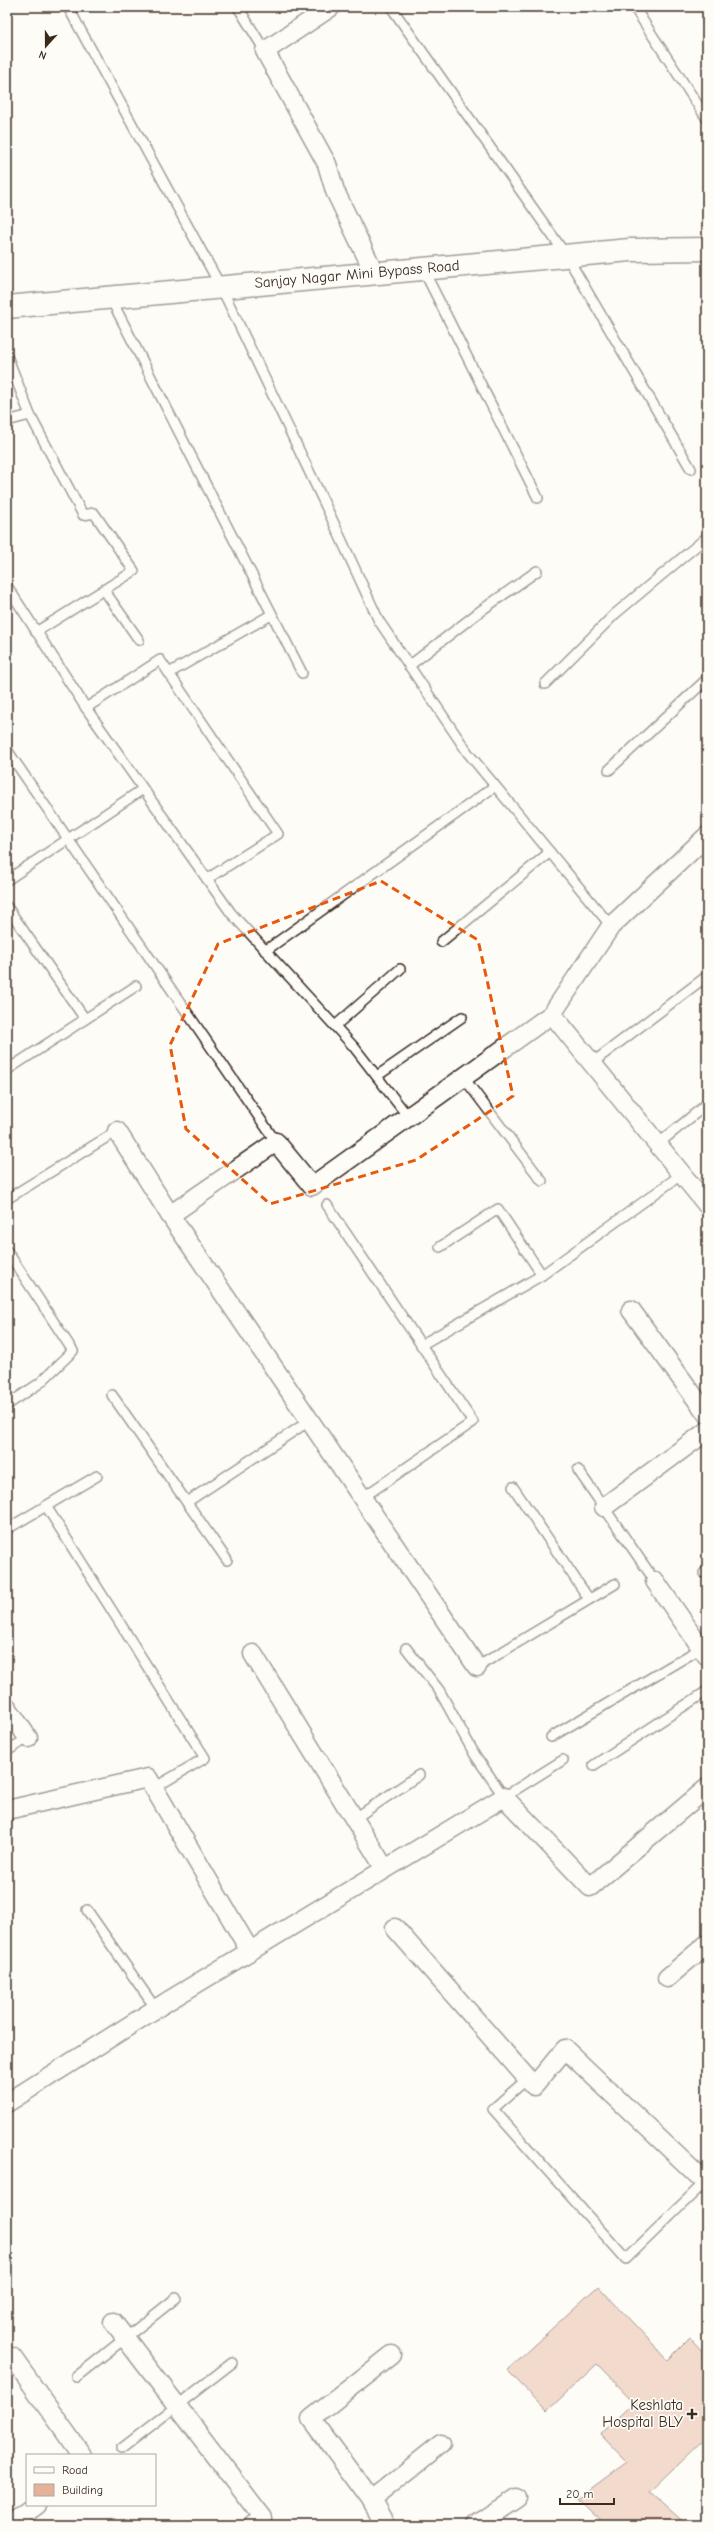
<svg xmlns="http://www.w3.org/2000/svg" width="714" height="2532" font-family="'Comic Neue',sans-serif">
<rect width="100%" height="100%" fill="#fdfcf7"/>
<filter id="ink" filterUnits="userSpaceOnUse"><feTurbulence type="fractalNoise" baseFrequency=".025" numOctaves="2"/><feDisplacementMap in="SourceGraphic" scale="8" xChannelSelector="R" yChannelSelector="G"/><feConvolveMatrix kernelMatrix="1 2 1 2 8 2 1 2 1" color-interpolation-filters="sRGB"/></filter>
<g filter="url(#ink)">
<path fill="#e5b198" stroke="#3b2a1e" d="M598 2286 668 2360 690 2338 707 2356V2437L650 2492 687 2525H606L578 2498 627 2462 600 2434 634 2402 597 2364 547 2411 507 2370Z"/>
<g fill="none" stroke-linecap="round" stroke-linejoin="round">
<g stroke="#3b2a1e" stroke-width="12">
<g id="lane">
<path d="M68 7 221 287 331 517 379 621 468 753 611 926"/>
<path d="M238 7 265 51"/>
<path d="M391 7 566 255 691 469"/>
<path d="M634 7 707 119"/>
<path d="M423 269 538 498"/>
<path d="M111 299 302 673"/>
<path d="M7 356 30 415 83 515 94 513 134 571 36 632"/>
<path d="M7 421 30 415"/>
<path d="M7 586 86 708 231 913 354 1047 409 1118"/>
<path d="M104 590 139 640"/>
<path d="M409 666 479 612 537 571"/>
<path d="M169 673 271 615"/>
<path d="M545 684 615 614 707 537"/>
<path d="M86 708 160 660 278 834 207 879"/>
<path d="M7 750 276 1142"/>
<path d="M609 770 707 679"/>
<path d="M7 880 143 789"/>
<path d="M7 907 85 1019"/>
<path d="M441 942 550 852"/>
<path d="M265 951 495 786"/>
<path d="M335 1026 400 969"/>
<path d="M592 1063 707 976"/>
<path d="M7 1070 136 986"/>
<path d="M377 1076 462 1017"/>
<path d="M464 1078 542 1181"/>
<path d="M658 1144 707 1104"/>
<path d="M7 1199 117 1131"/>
<path d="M327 1205 473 1422 362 1498"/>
<path d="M440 1247 498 1209 542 1275"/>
<path d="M7 1251 73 1351 40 1383 7 1405"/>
<path d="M421 1345 542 1275 682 1174"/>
<path d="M112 1395 227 1560"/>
<path d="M578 1470 655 1581"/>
<path d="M513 1487 589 1599"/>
<path d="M187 1502 309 1421"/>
<path d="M46 1506 205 1758 154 1788"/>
<path d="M7 1529 97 1476"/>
<path d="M704 1573 707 1571"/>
<path d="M406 1648 439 1690 475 1755 504 1797 563 1760"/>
<path d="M477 1667 615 1584"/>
<path d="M551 1737 703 1647"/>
<path d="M7 1751 28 1738"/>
<path d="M594 1765 707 1691"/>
<path d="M354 1819 419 1775"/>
<path d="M87 1910 156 2009"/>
<path d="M527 2079 493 2109 626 2259 705 2182"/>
<path d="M76 2377 176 2298"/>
<path d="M121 2449 232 2363"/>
</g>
</g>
<g stroke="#3b2a1e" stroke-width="21">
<g id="street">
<path d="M331 7 265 51 327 164 335 191 374 272"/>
<path d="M552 1014 707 1205"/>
<path d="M117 1131 170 1215 477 1667"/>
<path d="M170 1215 276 1142 312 1186 552 1014 611 926 707 836"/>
<path d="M631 1310 707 1414"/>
<path d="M604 1507 707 1431"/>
<path d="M655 1581 707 1656"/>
<path d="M253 1654 385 1869"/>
<path d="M7 1707 28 1738"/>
<path d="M7 1810 148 1778 250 1951"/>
<path d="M395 1928 534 2086 565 2049 707 2184"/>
<path d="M667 1978 707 1944"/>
<path d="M7 2103 168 2001 504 1797 590 1887 707 1788"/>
<path d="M113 2322 263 2518 252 2525"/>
<path d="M12 2357 82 2455"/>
<path d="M371 2500 441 2444"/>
<path d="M9 2525 37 2505"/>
<path d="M385 2525 371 2500 311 2419 392 2355"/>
<path d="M476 2525 517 2498"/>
</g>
</g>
<g stroke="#3b2a1e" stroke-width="25">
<path id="secondary" d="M7 307 630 250 707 249"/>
</g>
<use href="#lane" stroke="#fdfcf7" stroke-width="9"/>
<use href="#street" stroke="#fdfcf7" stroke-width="18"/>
<use href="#secondary" stroke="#fdfcf7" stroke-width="22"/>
</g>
</g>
<path d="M0 0H714V2532H0ZM381 881 478 940 513 1096 416 1160 270 1204 186 1129 170 1045 218 944Z" fill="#fdfcf7" fill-opacity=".55" fill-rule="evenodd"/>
<path fill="none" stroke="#e8590c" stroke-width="3" stroke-dasharray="8 5" stroke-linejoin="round" d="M381 881 478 940 513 1096 416 1160 270 1204 186 1129 170 1045 218 944Z"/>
<path fill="#3b2a1e" stroke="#fdfcf7" stroke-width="1.5" d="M690 2408h4v4h4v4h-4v4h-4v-4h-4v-4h4z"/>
<g text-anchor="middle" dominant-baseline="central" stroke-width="3.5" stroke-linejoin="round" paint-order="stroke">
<g font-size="15" fill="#3b2a1e" stroke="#fdfcf7">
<text transform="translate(357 274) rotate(-5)">Sanjay Nagar Mini Bypass Road</text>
</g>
<g font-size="15" fill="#3b2a1e" stroke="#fdfcf7" text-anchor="end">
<text x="683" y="2405">Keshlata<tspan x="683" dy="17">Hospital BLY</tspan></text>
</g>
</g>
<rect width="714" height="2532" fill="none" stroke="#fdfcf7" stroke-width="24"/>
<rect x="12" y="12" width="690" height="2508" fill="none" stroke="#3b2a1e" stroke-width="1.5" filter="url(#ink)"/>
<rect x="26" y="2454" width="130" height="52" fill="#fdfcf7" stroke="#afa8a0"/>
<rect x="34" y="2467" width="20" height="6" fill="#fdfcf7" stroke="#afa8a0"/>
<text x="62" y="2474" font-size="12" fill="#3b2a1e">Road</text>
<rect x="34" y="2484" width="20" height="12" fill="#e5b198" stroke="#afa8a0"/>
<text x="62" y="2494" font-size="12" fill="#3b2a1e">Building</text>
<g transform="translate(46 46) rotate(201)" stroke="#fdfcf7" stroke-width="3" paint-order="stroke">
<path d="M0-3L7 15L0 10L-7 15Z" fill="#3b2a1e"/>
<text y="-6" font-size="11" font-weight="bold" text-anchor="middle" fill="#3b2a1e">N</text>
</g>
<path d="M560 2498v6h54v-6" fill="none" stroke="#3b2a1e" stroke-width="2"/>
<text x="566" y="2498" font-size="12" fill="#3b2a1e" stroke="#fdfcf7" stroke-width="3" paint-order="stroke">20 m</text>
</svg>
